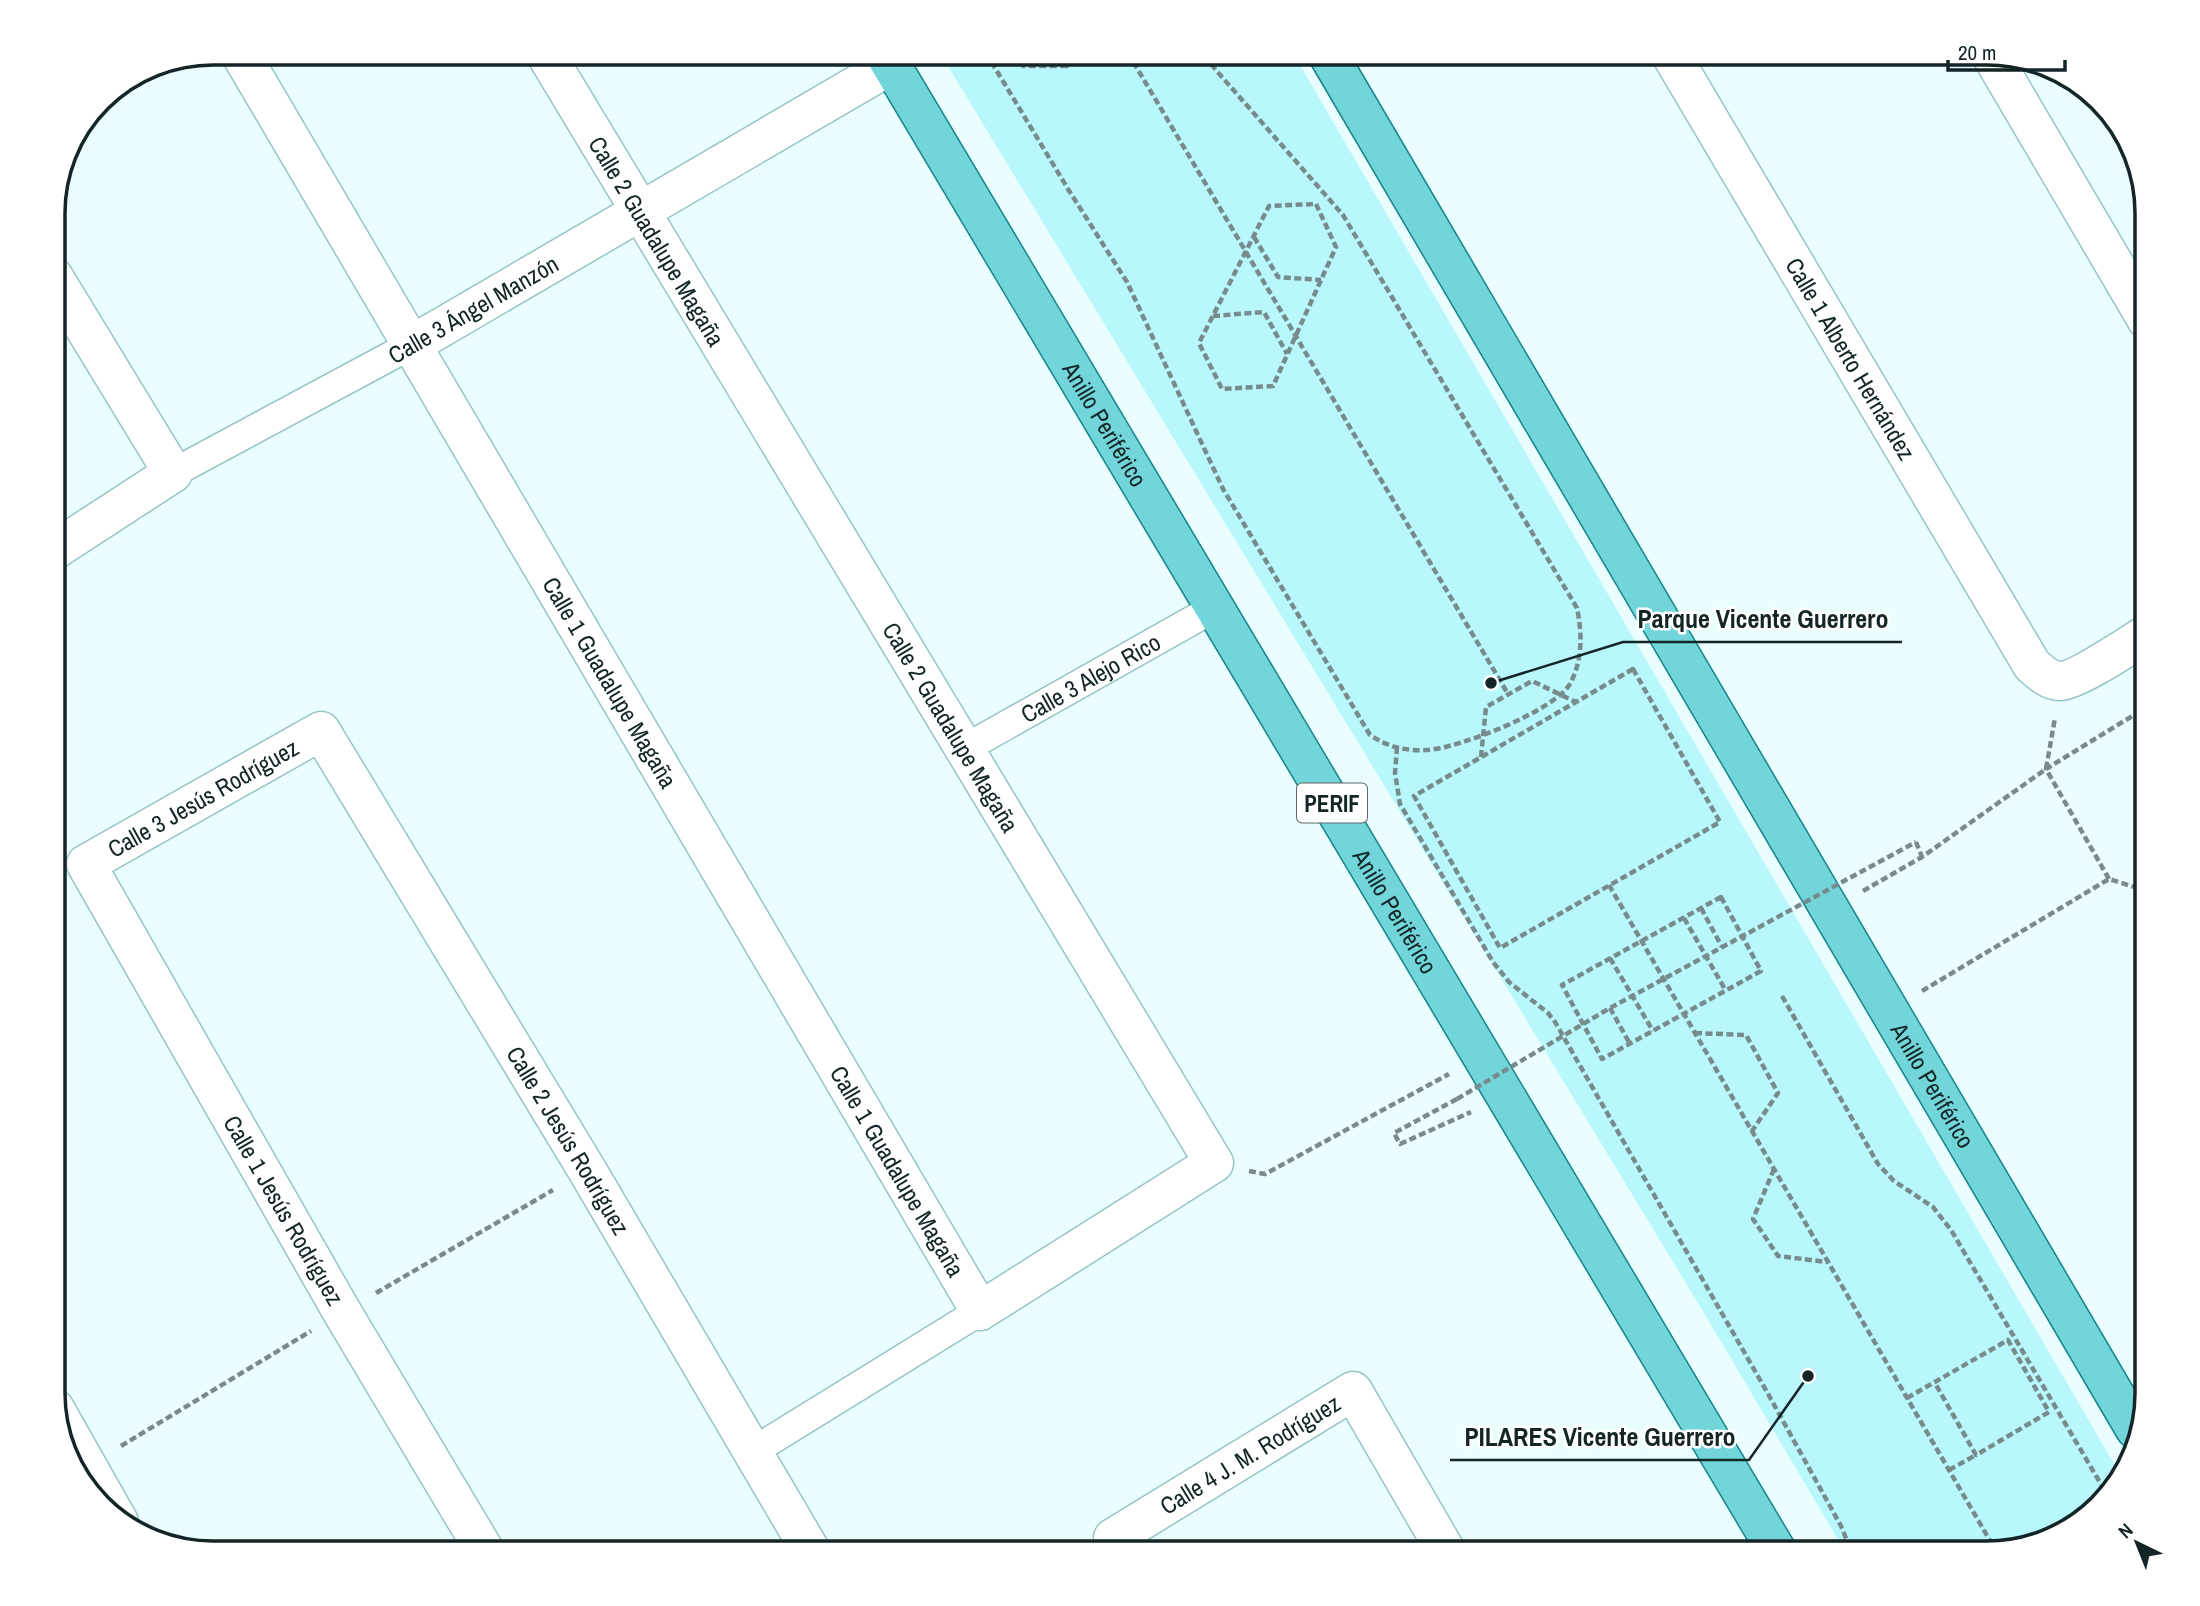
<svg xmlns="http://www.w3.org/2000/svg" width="2200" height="1606" font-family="'Archivo Narrow',sans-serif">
<rect width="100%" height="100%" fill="#ebfeff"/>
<path fill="#b8f8fc" d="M940 53H1293L2120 1474 2115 1491 2059 1537 1988 1553H1846L1704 1313Z"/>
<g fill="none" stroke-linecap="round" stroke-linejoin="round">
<g stroke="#95c4c7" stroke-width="31">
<g id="pedestrian">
<path d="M173 473 413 344"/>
<path id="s1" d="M964 749 1216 607"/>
<path d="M752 1452 980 1311"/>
</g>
</g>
<g stroke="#95c4c7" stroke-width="41">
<g id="minor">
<path id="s2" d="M240 53 980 1311 1214 1163 545 53"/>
<path id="s3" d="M1670 53 2032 665C2040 672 2049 681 2060 681 2076 681 2131 644 2147 634"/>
<path d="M1990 53 2147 320"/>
<path d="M413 344 891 65"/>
<path d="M53 551 173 473 53 276"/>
<path d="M55 1409 119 1522"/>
<path id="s4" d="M486 1553 342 1312 86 864 321 731 587 1170 812 1553"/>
<path id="s5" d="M1122 1553 1113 1538 1353 1391 1447 1553"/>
</g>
</g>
<g stroke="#14858c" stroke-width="41">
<g id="primary">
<path id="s6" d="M884 53 1778 1553"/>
<path id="s7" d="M1327 53 2135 1429"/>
</g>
</g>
<g stroke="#788b8c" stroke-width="4.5" stroke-dasharray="7 3.5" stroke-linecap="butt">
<path d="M986 53 1068 189 1127 282 1223 489 1370 735C1388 747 1405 751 1426 750 1457 749 1558 710 1571 682 1583 658 1582 633 1577 608L1343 215 1215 69 1203 53"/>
<path d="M1015 53 1023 66H1067L1073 53"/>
<path d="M1128 53 1508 694"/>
<path d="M1316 204 1336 247 1273 386 1222 389 1199 343 1269 206Z"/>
<path d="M1254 237 1278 277 1321 280"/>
<path d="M1213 316 1264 312 1287 354"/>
<path d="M1633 669 1720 822 1500 948 1414 796Z"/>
<path d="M1397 747 1395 773 1400 804 1493 962 1509 982 1548 1013 1555 1022 1767 1392 1841 1526 1852 1553"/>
<path d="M1481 757 1486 707 1532 681 1576 702"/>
<path d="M1916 842 1922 857"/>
<path d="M2109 879 2046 769 2147 707"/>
<path d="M1609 885 1996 1551"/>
<path d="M1863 891 1922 857 2046 769 2055 718"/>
<path d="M1721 897 1761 971 1602 1059 1562 985Z"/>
<path d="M1701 908 1722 947"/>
<path d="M1684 918 1726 991"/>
<path d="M1610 958 1653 1031"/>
<path d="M1922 991 2109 879 2147 891"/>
<path d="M1782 996 1878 1164 1894 1181 1933 1207 1951 1230 2108 1496"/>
<path d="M1610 1008 1630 1044"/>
<path d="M1695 1033 1746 1035 1778 1093 1752 1131"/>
<path d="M1457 1099 1394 1133 1400 1144 1471 1112"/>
<path d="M1774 1169 1753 1219 1778 1256 1827 1262"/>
<path d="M1249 1171 1265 1174 1449 1074"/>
<path d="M376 1293 553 1190"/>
<path d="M1907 1398 2008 1340 2049 1412 1976 1455 1935 1383"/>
<path d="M121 1446 311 1331"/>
<path d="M1949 1470 1976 1455"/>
</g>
<use href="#pedestrian" stroke="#fff" stroke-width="28"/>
<use href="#minor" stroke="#fff" stroke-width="38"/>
<use href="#primary" stroke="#72d5da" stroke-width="38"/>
<path stroke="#788b8c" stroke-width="4.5" stroke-dasharray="7 3.5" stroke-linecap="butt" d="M1457 1099 1610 1008 1916 842"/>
</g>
<g text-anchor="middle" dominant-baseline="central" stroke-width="5" stroke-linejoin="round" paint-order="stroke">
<rect fill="#fff" stroke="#5a6668" stroke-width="2" x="1297" y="783.5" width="70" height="39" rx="5"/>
<g font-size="23" font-weight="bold" fill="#132527">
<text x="1332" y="803">PERIF</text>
</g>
<g font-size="24" fill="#132527" stroke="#fff">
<text transform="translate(657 241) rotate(59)">Calle 2 Guadalupe Magaña</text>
<text transform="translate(473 309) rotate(-30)">Calle 3 Ángel Manzón</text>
<text stroke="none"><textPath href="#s3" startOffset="355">Calle 1 Alberto Hernández</textPath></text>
<text stroke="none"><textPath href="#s6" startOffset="432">Anillo Periférico</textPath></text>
<text stroke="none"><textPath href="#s1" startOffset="145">Calle 3 Alejo Rico</textPath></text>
<text stroke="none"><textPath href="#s2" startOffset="730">Calle 1 Guadalupe Magaña</textPath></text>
<text transform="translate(951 727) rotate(59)">Calle 2 Guadalupe Magaña</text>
<text stroke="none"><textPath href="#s4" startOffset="931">Calle 3 Jesús Rodríguez</textPath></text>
<text stroke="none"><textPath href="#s6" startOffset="999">Anillo Periférico</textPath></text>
<text stroke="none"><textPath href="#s7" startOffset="1197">Anillo Periférico</textPath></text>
<text stroke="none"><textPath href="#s4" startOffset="1545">Calle 2 Jesús Rodríguez</textPath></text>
<text stroke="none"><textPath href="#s2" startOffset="1297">Calle 1 Guadalupe Magaña</textPath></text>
<text transform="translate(284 1210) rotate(60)">Calle 1 Jesús Rodríguez</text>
<text stroke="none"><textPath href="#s5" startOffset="178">Calle 4 J. M. Rodríguez</textPath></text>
</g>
</g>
<path d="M0 0H2200V1606H0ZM213 65H1987A148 148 0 0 1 2135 213V1393A148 148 0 0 1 1987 1541H213A148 148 0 0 1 65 1393V213A148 148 0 0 1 213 65Z" fill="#fff" fill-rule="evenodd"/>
<path fill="none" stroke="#132527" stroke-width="3.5" d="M213 65H1987A148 148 0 0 1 2135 213V1393A148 148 0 0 1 1987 1541H213A148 148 0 0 1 65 1393V213A148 148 0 0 1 213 65Z"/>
<path fill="none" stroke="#132527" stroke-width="2.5" d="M1491 683L1623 642H1902M1808 1376L1749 1460H1450"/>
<g fill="#132527" stroke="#fff" stroke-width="2.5">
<circle cx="1491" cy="683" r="7"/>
<circle cx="1808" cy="1376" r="7"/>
</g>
<g font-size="26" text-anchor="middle" font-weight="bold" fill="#132527" stroke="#fff" stroke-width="5" stroke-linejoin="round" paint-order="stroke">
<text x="1763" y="628">Parque Vicente Guerrero</text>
<text x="1600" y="1446">PILARES Vicente Guerrero</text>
</g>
<g transform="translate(2137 1543) rotate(317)" stroke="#ffffff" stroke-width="5" paint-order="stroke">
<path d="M0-5L12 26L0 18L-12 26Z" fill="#132527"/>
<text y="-10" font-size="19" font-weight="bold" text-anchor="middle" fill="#132527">N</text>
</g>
<path d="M1948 60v10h117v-10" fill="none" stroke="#132527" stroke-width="3.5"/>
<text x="1958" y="60" font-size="21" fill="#132527" stroke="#ffffff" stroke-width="5" paint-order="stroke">20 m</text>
</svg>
